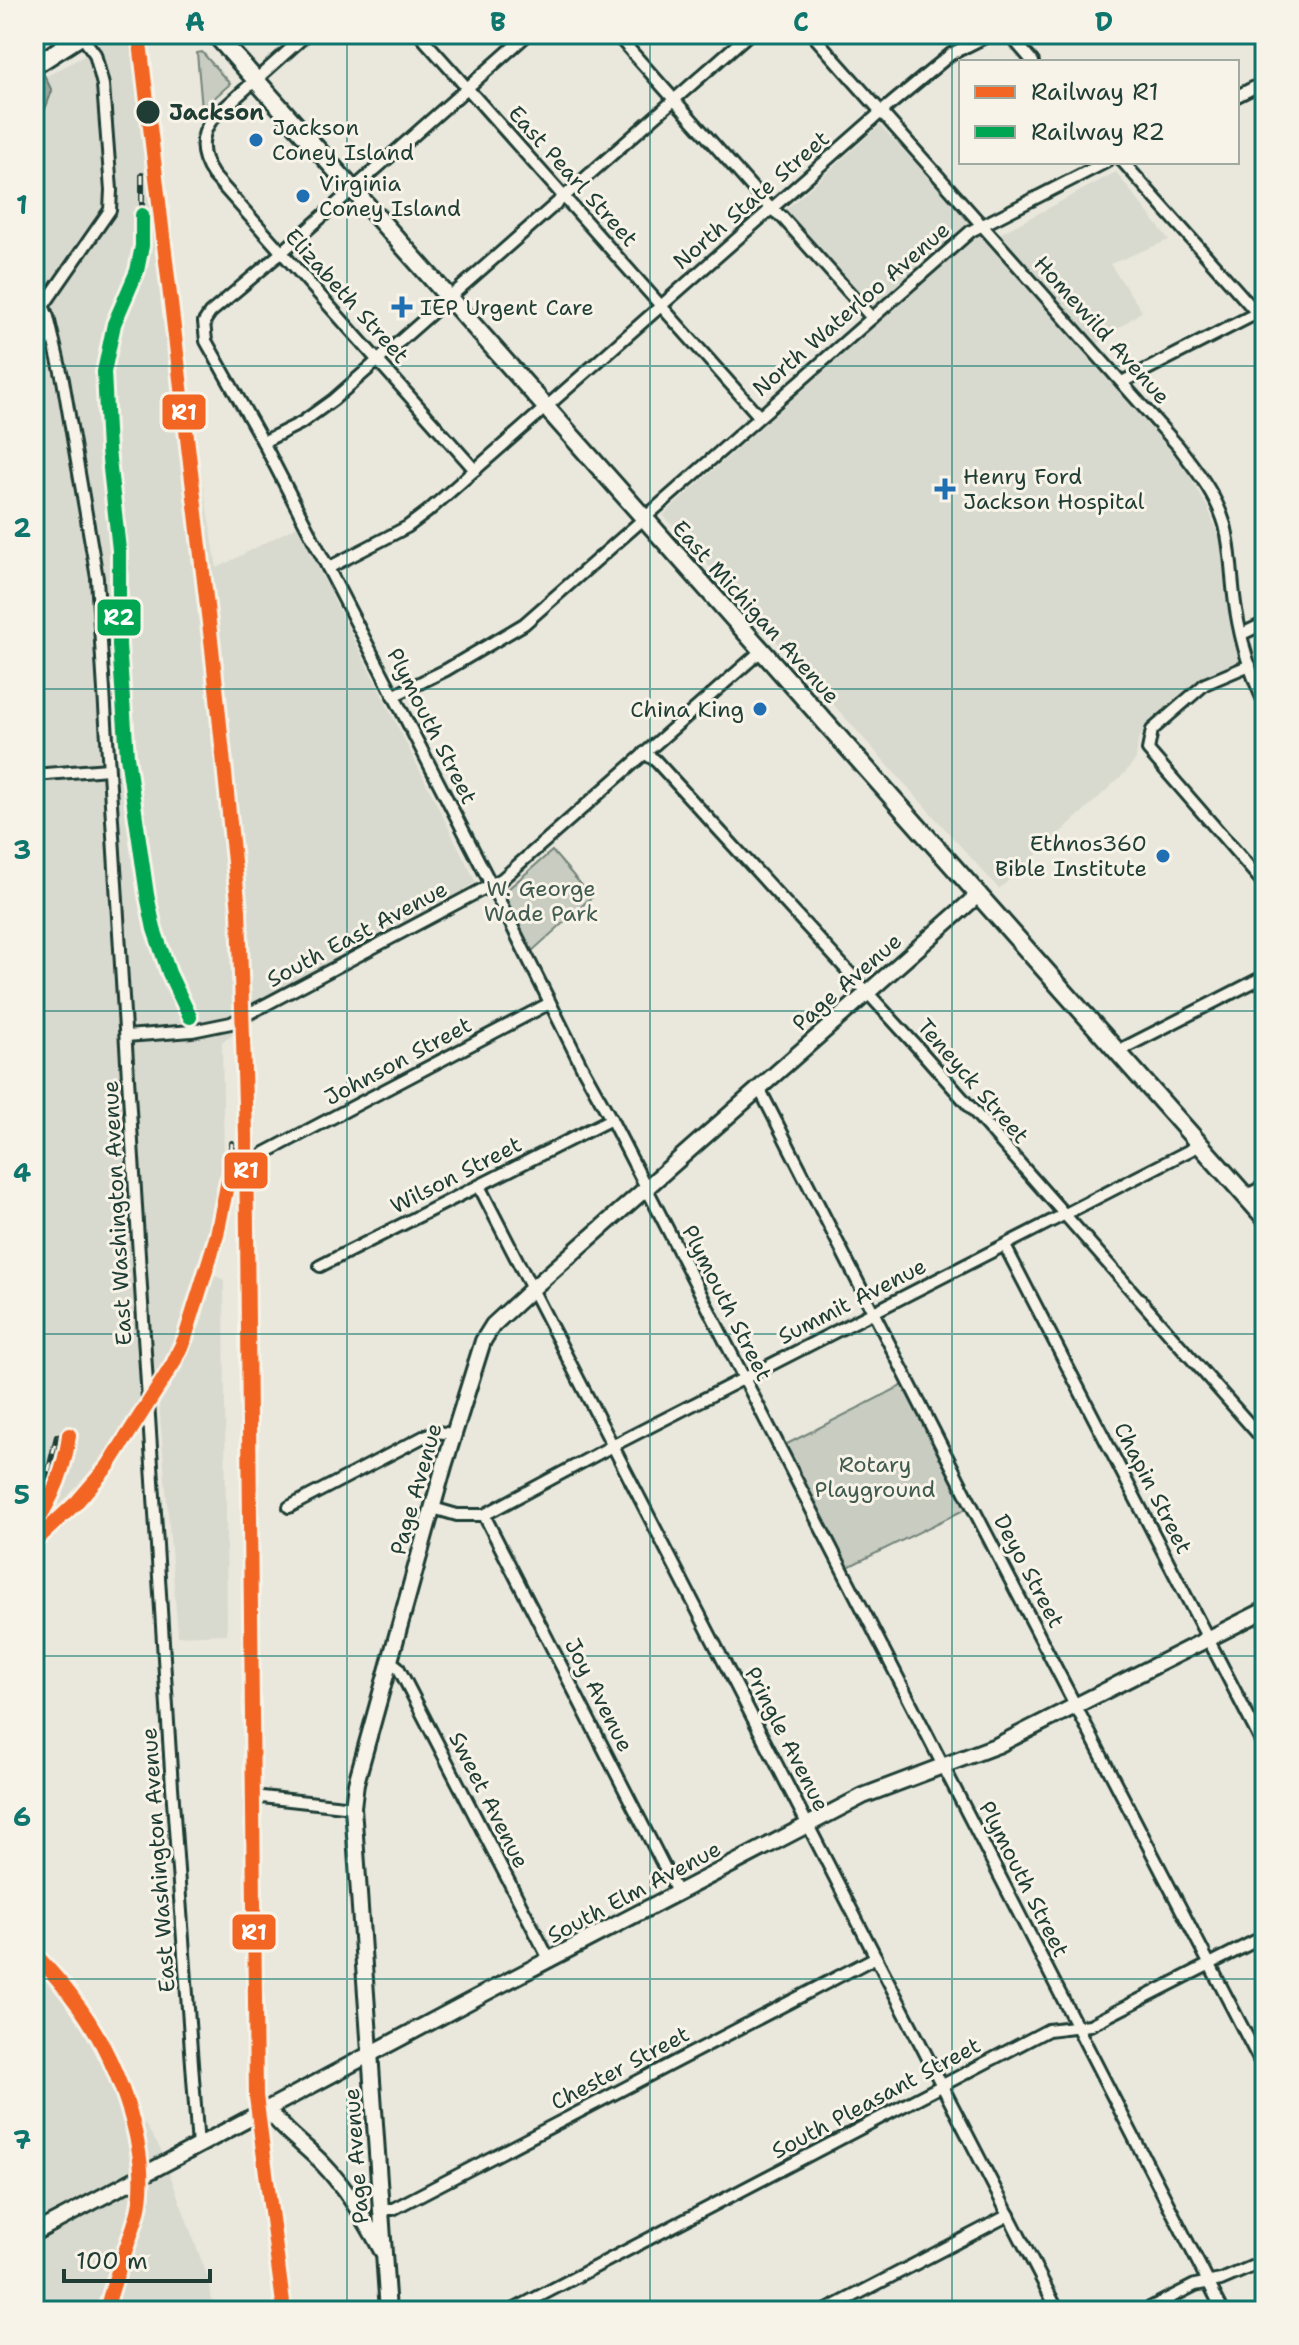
<svg xmlns="http://www.w3.org/2000/svg" width="1299" height="2345" font-family="'Shantell Sans',sans-serif">
<rect width="100%" height="100%" fill="#eae8dd"/>
<filter id="ink" filterUnits="userSpaceOnUse"><feTurbulence type="fractalNoise" baseFrequency=".0125" numOctaves="2"/><feDisplacementMap in="SourceGraphic" scale="16" xChannelSelector="R" yChannelSelector="G"/><feConvolveMatrix kernelMatrix="1 2 1 2 8 2 1 2 1" color-interpolation-filters="sRGB"/></filter>
<g filter="url(#ink)">
<g fill="#d9dacf">
<path d="M110 34H129L217 568 297 526 476 882 222 1042 224 1159 188 1317 169 1358 96 1472 34 1537V83L82 57Z"/>
<path d="M880 125 988 240 1116 172 1169 240 1110 264 1142 311 1088 351 1187 471 1208 508 1220 539 1232 597 1241 662 1202 678 1151 722 1138 740 1136 759 1125 773 999 889 663 515 881 320 785 210Z"/>
<path d="M214 1275 224 1280 227 1634 178 1636 159 1404 201 1324Z"/>
<path d="M34 1963 88 2032 161 2150 210 2284 213 2311H34Z"/>
</g>
<g fill="#c8ccc1" stroke="#74847a" stroke-width="2">
<path d="M202 52 230 84 202 109 197 53Z"/>
<path d="M552 851 592 897 531 952 502 894Z"/>
<path d="M909 1382 972 1506 842 1570 779 1448Z"/>
</g>
<path fill="#9ca69c" stroke="#6a7c72" stroke-width="2" d="M34 54 52 91 34 138Z"/>
<g fill="none" stroke-linecap="round" stroke-linejoin="round">
<g stroke="#1f3d34" stroke-width="16">
<g id="street">
<path d="M307 34 212 119C199 137 200 156 213 175L475 470"/>
<path d="M419 34 759 416"/>
<path d="M528 34 281 253 210 313 204 322 206 341 263 442 497 896 582 1067 611 1119 1223 2311"/>
<path d="M616 34 771 209 782 217 872 318"/>
<path d="M812 34 1178 446C1196 470 1216 494 1225 525 1232 552 1231 582 1236 610 1241 641 1251 675 1265 704"/>
<path d="M1009 34 1033 62"/>
<path d="M1237 96 1265 82"/>
<path d="M1123 162 1265 322"/>
<path d="M34 285 48 317 63 380 97 578 172 1787 198 2147"/>
<path d="M44 305 110 210 111 190 103 85 95 54 80 34"/>
<path d="M34 365 50 328"/>
<path d="M1122 382 1265 309"/>
<path d="M263 442 301 423 333 400 749 34"/>
<path d="M328 568 407 527 427 512 880 113 951 54 991 34"/>
<path d="M1242 634 1265 623"/>
<path d="M1250 665 1205 684 1197 691 1152 730 1148 750 1265 885"/>
<path d="M393 696 446 670 524 624 971 231 1106 162"/>
<path d="M644 753 655 760 919 1049 1265 1442"/>
<path d="M34 775 108 769"/>
<path d="M126 1036 192 1031 231 1023 502 879 761 651"/>
<path d="M1116 1052 1265 976"/>
<path d="M759 1088 972 1506 1265 2071"/>
<path d="M265 1153 550 1003"/>
<path d="M479 1186 1058 2311"/>
<path d="M1245 1196 1265 1186"/>
<path d="M1005 1246 1265 1749"/>
<path d="M320 1266 611 1119"/>
<path d="M289 1507 425 1436 435 1432 455 1434"/>
<path d="M433 1508 457 1515H484L614 1445 1200 1145"/>
<path d="M484 1515 678 1894"/>
<path d="M390 1661 398 1667 550 1961"/>
<path d="M262 1797 353 1807"/>
<path d="M382 2209H393L876 1957"/>
<path d="M511 2311 1048 2030 1090 2025 1265 1936"/>
<path d="M825 2311 1009 2215"/>
<path d="M1144 2311 1195 2285 1221 2280 1265 2261"/>
</g>
</g>
<g stroke="#1f3d34" stroke-width="20">
<g id="secondary">
<path d="M268 2109C282 2130 305 2145 322 2163 347 2189 365 2219 382 2251"/>
<path d="M34 2233 485 1993 863 1796 998 1745 1265 1610"/>
<path d="M388 2311 353 1807 356 1783 444 1466 483 1341 493 1325 532 1289 979 894"/>
</g>
</g>
<g stroke="#1f3d34" stroke-width="22">
<g id="primary">
<path d="M215 34 1265 1218"/>
<path d="M34 66 84 34"/>
</g>
</g>
<use href="#street" stroke="#f7f3e8" stroke-width="10"/>
<use href="#secondary" stroke="#f7f3e8" stroke-width="14"/>
<use href="#primary" stroke="#f7f3e8" stroke-width="16"/>
<g stroke="#1f3d34" stroke-width="6">
<g id="rail">
<path d="M142 175V246L137 271 110 339 104 372V394L119 550 118 623 127 756 147 895 154 929 169 973 190 1017"/>
<path d="M34 1504 47 1477 57 1436"/>
<path d="M34 1527C53 1499 65 1469 69 1435"/>
<path d="M34 1542 76 1503 108 1466 173 1364 185 1338 217 1235 227 1192 232 1143"/>
<path d="M34 1953C48 1968 62 1983 74 2000 113 2049 153 2149 138 2212 129 2245 114 2277 106 2311"/>
</g>
</g>
<use href="#rail" stroke="#f7f3e8" stroke-width="3" stroke-dasharray="9" stroke-linecap="butt"/>
<g stroke="#f7f3e8" stroke-width="20">
<g id="rail-1">
<path d="M139 34 212 648 239 910 246 1135 256 2096 284 2311"/>
<path d="M34 1526C53 1498 65 1469 69 1435"/>
<path d="M34 1542 76 1503 108 1466 173 1364 185 1338 217 1235 228 1180"/>
<path d="M34 1953C48 1968 62 1983 74 2000 113 2049 153 2149 138 2212 129 2245 114 2277 106 2311"/>
</g>
</g>
<g stroke="#f7f3e8" stroke-width="20">
<path id="rail-2" d="M142 215V246L137 271 114 324 104 372 108 450 119 550V645L127 756 147 895 154 929 169 973 190 1017"/>
</g>
<use href="#rail-1" stroke="#f26522" stroke-width="14"/>
<use href="#rail-2" stroke="#00a651" stroke-width="14"/>
</g>
</g>
<path fill="none" stroke="#0f766e" stroke-width="2" stroke-opacity="0.55" d="M347 34V2311M650 34V2311M952 34V2311M34 366H1265M34 689H1265M34 1011H1265M34 1334H1265M34 1656H1265M34 1979H1265"/>
<circle fill="#1f3d34" stroke="#f7f3e8" stroke-width="3" cx="148" cy="112" r="13"/>
<g fill="#1f6fb2" stroke="#f7f3e8" stroke-width="3">
<circle cx="256" cy="140" r="8"/>
<circle cx="303" cy="196" r="8"/>
<path d="M398 295h8v8h8v8h-8v8h-8v-8h-8v-8h8z"/>
<path d="M941 477h8v8h8v8h-8v8h-8v-8h-8v-8h8z"/>
<circle cx="760" cy="709" r="8"/>
<circle cx="1163" cy="856" r="8"/>
</g>
<g text-anchor="middle" dominant-baseline="central" stroke-width="6" stroke-linejoin="round" paint-order="stroke">
<g font-size="22" font-weight="bold" fill="#1f3d34" stroke="#f7f3e8" text-anchor="start">
<text x="169" y="112">Jackson</text>
</g>
<g font-size="22" fill="#1f3d34" stroke="#f7f3e8" text-anchor="start">
<text x="272" y="127">Jackson<tspan x="272" dy="25">Coney Island</tspan></text>
<text x="319" y="183">Virginia<tspan x="319" dy="25">Coney Island</tspan></text>
<text x="420" y="307">IEP Urgent Care</text>
<text x="963" y="476">Henry Ford<tspan x="963" dy="25">Jackson Hospital</tspan></text>
<text x="744" y="709" text-anchor="end">China King</text>
<text x="1147" y="843" text-anchor="end">Ethnos360<tspan x="1147" dy="25">Bible Institute</tspan></text>
</g>
<g font-size="22" fill="#1f3d34" stroke="#f7f3e8">
<text transform="translate(573 176) rotate(48)">East Pearl Street</text>
<text transform="translate(751 200) rotate(-41)">North State Street</text>
<text transform="translate(347 296) rotate(48)">Elizabeth Street</text>
<text transform="translate(851 309) rotate(-41)">North Waterloo Avenue</text>
<text transform="translate(1102 330) rotate(48)">Homewild Avenue</text>
<text transform="translate(756 612) rotate(48)">East Michigan Avenue</text>
<text transform="translate(432 726) rotate(63)">Plymouth Street</text>
<text transform="translate(357 934) rotate(-28)">South East Avenue</text>
<text transform="translate(847 982) rotate(-41)">Page Avenue</text>
<text transform="translate(398 1061) rotate(-28)">Johnson Street</text>
<text transform="translate(973 1081) rotate(49)">Teneyck Street</text>
<text transform="translate(456 1175) rotate(-27)">Wilson Street</text>
<text transform="translate(117 1213) rotate(-93)">East Washington Avenue</text>
<text transform="translate(852 1301) rotate(-27)">Summit Avenue</text>
<text transform="translate(727 1303) rotate(63)">Plymouth Street</text>
<text transform="translate(1153 1488) rotate(63)">Chapin Street</text>
<text transform="translate(416 1489) rotate(-74)">Page Avenue</text>
<text transform="translate(1029 1571) rotate(62)">Deyo Street</text>
<text transform="translate(599 1695) rotate(63)">Joy Avenue</text>
<text transform="translate(787 1739) rotate(63)">Pringle Avenue</text>
<text transform="translate(489 1800) rotate(63)">Sweet Avenue</text>
<text transform="translate(158 1860) rotate(-94)">East Washington Avenue</text>
<text transform="translate(1024 1879) rotate(63)">Plymouth Street</text>
<text transform="translate(634 1892) rotate(-28)">South Elm Avenue</text>
<text transform="translate(620 2068) rotate(-28)">Chester Street</text>
<text transform="translate(876 2098) rotate(-28)">South Pleasant Street</text>
<text transform="translate(356 2156) rotate(-94)">Page Avenue</text>
</g>
<g font-size="22" fill="#415a50" stroke="#f7f3e8">
<text x="541" y="888">W. George<tspan x="541" dy="25">Wade Park</tspan></text>
<text x="875" y="1464">Rotary<tspan x="875" dy="25">Playground</tspan></text>
</g>
</g>
<g stroke="#f7f3e8" stroke-width="3">
<rect x="161" y="393" width="46" height="38" rx="8" fill="#f26522"/>
<rect x="96" y="598" width="46" height="39" rx="8" fill="#00a651"/>
<rect x="223" y="1151" width="46" height="39" rx="8" fill="#f26522"/>
<rect x="231" y="1913" width="46" height="38" rx="8" fill="#f26522"/>
</g>
<g font-size="22" text-anchor="middle" font-weight="bold" fill="#fff">
<text x="184" y="420">R1</text>
<text x="119" y="625">R2</text>
<text x="246" y="1178">R1</text>
<text x="254" y="1940">R1</text>
</g>
<rect width="1299" height="2345" fill="none" stroke="#f7f3e8" stroke-width="88"/>
<rect x="959" y="60" width="280" height="104" fill="#f7f3e8" stroke="#a1aaa0" stroke-width="2"/>
<rect x="975" y="86" width="40" height="12" fill="#f26522" stroke="#a1aaa0" stroke-width="2"/>
<text x="1031" y="100" font-size="24" fill="#1f3d34">Railway R1</text>
<rect x="975" y="126" width="40" height="12" fill="#00a651" stroke="#a1aaa0" stroke-width="2"/>
<text x="1031" y="140" font-size="24" fill="#1f3d34">Railway R2</text>
<path d="M64 2269v12h146v-12" fill="none" stroke="#1f3d34" stroke-width="4"/>
<text x="76" y="2269" font-size="24" fill="#1f3d34" stroke="#f7f3e8" stroke-width="6" paint-order="stroke">100 m</text>
<rect x="44" y="44" width="1211" height="2257" fill="none" stroke="#0f766e" stroke-width="3"/>
<g font-size="26" text-anchor="middle" font-weight="bold" fill="#0f766e">
<text x="195" y="31">A</text>
<text x="498" y="31">B</text>
<text x="801" y="31">C</text>
<text x="1104" y="31">D</text>
<text x="22" y="214">1</text>
<text x="22" y="537">2</text>
<text x="22" y="859">3</text>
<text x="22" y="1182">4</text>
<text x="22" y="1504">5</text>
<text x="22" y="1826">6</text>
<text x="22" y="2149">7</text>
</g>
</svg>
